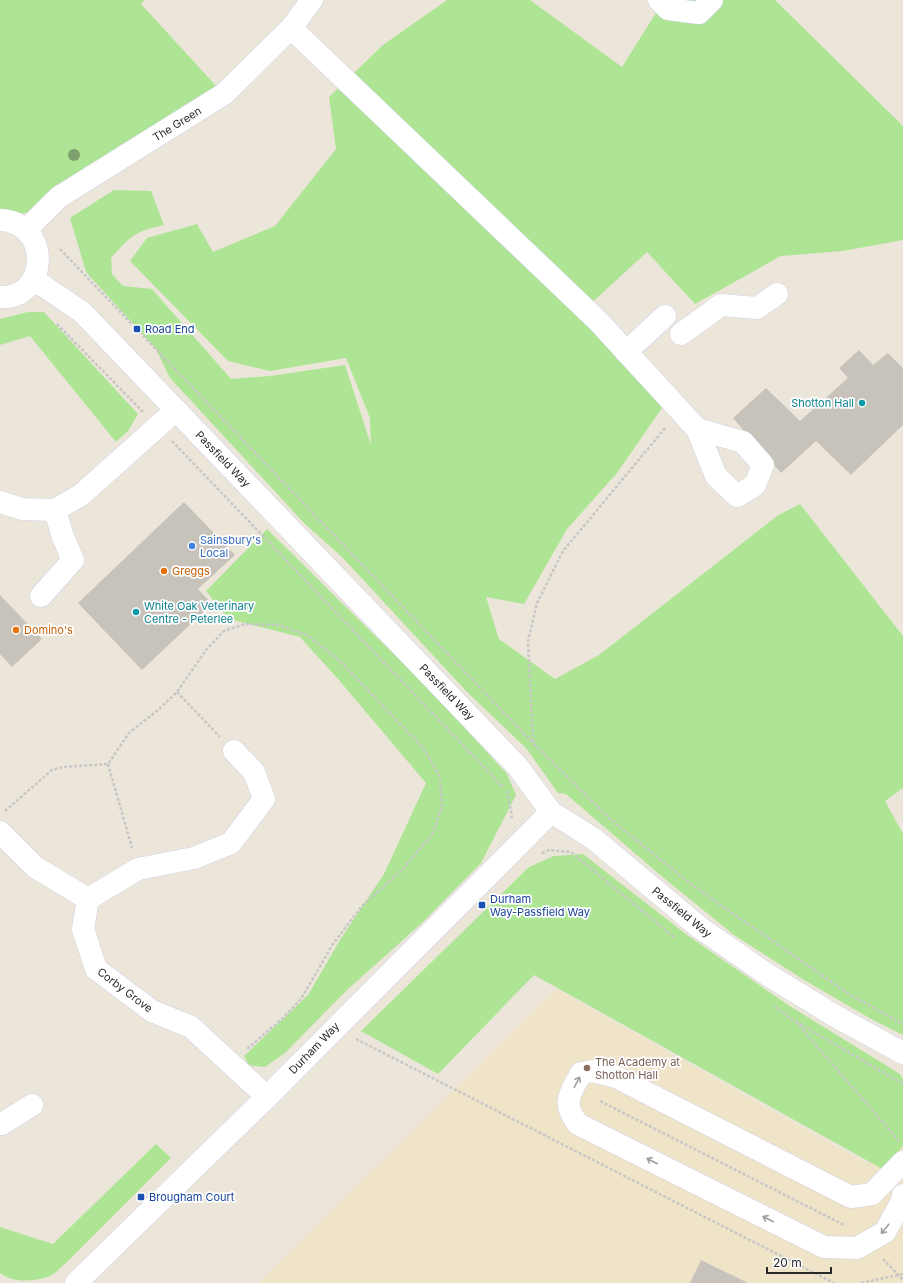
<svg xmlns="http://www.w3.org/2000/svg" width="903" height="1283" font-family="Inter,sans-serif">
<rect width="100%" height="100%" fill="#ece5da"/>
<path fill="#efe4c8" d="M556 989 866 1163 903 1146V1283H259Z"/>
<g fill="#ade594">
<path d="M0 0H144L141 4 218 88 34 209 22 214 0 210Z"/>
<path d="M447 0H530L622 67 664 0H775L903 126V240L843 251 781 256 695 304 647 252 586 308 669 398 617 473 567 529 524 604 486 597 499 639 555 679 599 655 777 516 800 504 903 636V788L885 801 903 834V1035L873 1020 804 980 734 935 659 874 566 794 558 793 526 748 467 692 342 557 305 524 170 378 156 349 86 272 70 218 114 190 151 191 164 225C134 232 132 235 111 258L112 274 123 286 152 289 231 379 270 376 345 365 371 445 370 418 346 358 270 371 228 361 130 261 147 238 197 224 213 252 275 226 336 149 329 97 383 45Z"/>
<path d="M28 312H44L138 414 128 431 116 442 30 336 0 345V319Z"/>
<path d="M267 529 426 686 507 774 516 795 481 863 423 922 346 991 285 1053 265 1067 249 1065 244 1056 308 995 340 940 384 874 426 783 338 679 300 637 229 619 206 591Z"/>
<path d="M583 854 687 935 788 1005 900 1074 903 1079V1145L886 1171 534 975 438 1074 361 1031 529 867 554 856Z"/>
<path d="M156 1144 171 1158 67 1262C62 1266 56 1273 50 1276 35 1282 13 1283 0 1273V1227L53 1244Z"/>
</g>
<g fill="#c7c2ba">
<path d="M859 350 873 365 888 353 903 368V425L851 475 816 441 781 473 733 418 766 388 800 421 848 378 839 368Z"/>
<path d="M184 502 235 555 198 589 212 604 142 670 78 603Z"/>
<path d="M0 595 42 639 12 667 0 654Z"/>
<path d="M701 1260 748 1283H690Z"/>
</g>
<g fill="none" stroke-linecap="round" stroke-linejoin="round">
<g stroke="#cfd2e3" stroke-width="23">
<g id="minor">
<path d="M659 0 668 9 699 13 712 0"/>
<path d="M291 28 599 322 697 429 743 442 763 465 755 485 737 496 716 476 697 429"/>
<path d="M0 220C52 222 49 300 0 297"/>
<path d="M26 230 59 197 224 94 291 28 312 0"/>
<path d="M33 279 82 312 518 767 551 812 594 839 699 927 768 975 835 1016 903 1053"/>
<path d="M681 334 721 305 757 308 777 294"/>
<path d="M626 352 665 316"/>
<path d="M0 502 22 509 55 510 81 495 176 410"/>
<path d="M41 596 73 560 63 537 55 510"/>
<path d="M234 751 254 772 264 799 231 843 194 858 138 869 88 899 83 929 96 969 152 1011 191 1027 267 1097"/>
<path d="M0 832 35 867 88 899"/>
<path d="M0 1123 2 1124 32 1105"/>
<path d="M903 1162 872 1194 851 1197 616 1077 593 1071 581 1073C570 1095 561 1102 578 1124L824 1247 857 1248 885 1232 902 1201 903 1195"/>
<path d="M76 1283 267 1097 551 812"/>
</g>
</g>
<g stroke="#c7c7c7" stroke-width="2.5" stroke-dasharray="3 2" stroke-linecap="butt">
<path d="M60 249 533 743 609 818 692 885 849 994 903 1024"/>
<path d="M57 324 143 412"/>
<path d="M172 441 503 787"/>
<path d="M177 692 220 737"/>
<path d="M533 742 528 641 537 603 563 551 666 427"/>
<path d="M108 764 132 848"/>
<path d="M507 791 512 816 510 820"/>
<path d="M5 811 52 770 63 767 108 764 129 733 158 710 177 692 206 650 224 631 245 624 279 625 307 635 340 661 424 749 440 777 442 807 432 835 401 871 362 906 333 944 301 999 283 1018 247 1049"/>
<path d="M542 853 549 850 571 852 675 938"/>
<path d="M775 1007 793 1020 903 1084"/>
<path d="M796 1022 899 1141"/>
<path d="M356 1039 834 1283"/>
<path d="M600 1101 844 1225"/>
<path d="M883 1259 903 1280"/>
<path d="M861 1283 903 1274"/>
</g>
<use href="#minor" stroke="#fff" stroke-width="22"/>
</g>
<circle fill="#7fa06f" cx="74" cy="155" r="6"/>
<defs><path id="oneway-shaft" d="M-6 0H5M1.5-3L5.5 0L1.5 3" fill="none" stroke-width="1.6" stroke-linecap="round" stroke-linejoin="round"/></defs>
<g stroke="#9f9f9f">
<use href="#oneway-shaft" transform="translate(577 1082) rotate(-63)"/>
<use href="#oneway-shaft" transform="translate(652 1161) rotate(-153)"/>
<use href="#oneway-shaft" transform="translate(768 1219) rotate(-153)"/>
<use href="#oneway-shaft" transform="translate(885 1229) rotate(129)"/>
</g>
<g fill="#1a4fb4" stroke="#fff" stroke-width="1.5">
<rect x="133" y="325" width="8" height="8" rx="2"/>
<rect x="478" y="901" width="8" height="8" rx="2"/>
<rect x="137" y="1193" width="8" height="8" rx="2"/>
</g>
<g fill="#0f9aa8" stroke="#fff" stroke-width="1.5">
<circle cx="862" cy="403" r="4"/>
<circle cx="136" cy="612" r="4"/>
</g>
<circle fill="#3f7fe0" stroke="#fff" stroke-width="1.5" cx="192" cy="546" r="4"/>
<g fill="#e8710a" stroke="#fff" stroke-width="1.5">
<circle cx="164" cy="571" r="4"/>
<circle cx="16" cy="630" r="4"/>
</g>
<circle fill="#8d6e63" stroke="#fff" stroke-width="1.5" cx="587" cy="1068" r="4"/>
<g text-anchor="middle" dominant-baseline="central" stroke-width="3.5" stroke-linejoin="round" paint-order="stroke">
<g font-size="11" fill="#292929" stroke="#fff">
<text transform="translate(177 124) rotate(-32)">The Green</text>
<text transform="translate(223 459) rotate(46)">Passfield Way</text>
<text transform="translate(447 692) rotate(46)">Passfield Way</text>
<text transform="translate(682 912) rotate(39)">Passfield Way</text>
<text transform="translate(125 990) rotate(37)">Corby Grove</text>
<text transform="translate(314 1048) rotate(-46)">Durham Way</text>
</g>
<g font-size="11" fill="#164399" stroke="#fff" text-anchor="start">
<text x="145" y="329">Road End</text>
<text x="490" y="899">Durham<tspan x="490" dy="13">Way-Passfield Way</tspan></text>
<text x="149" y="1197">Brougham Court</text>
</g>
<g font-size="11" fill="#0d838f" stroke="#fff" text-anchor="end">
<text x="854" y="403">Shotton Hall</text>
<text x="144" y="606" text-anchor="start">White Oak Veterinary<tspan x="144" dy="13">Centre - Peterlee</tspan></text>
</g>
<g font-size="11" fill="#366cbe" stroke="#fff" text-anchor="start">
<text x="200" y="540">Sainsbury's<tspan x="200" dy="13">Local</tspan></text>
</g>
<g font-size="11" fill="#c56008" stroke="#fff" text-anchor="start">
<text x="172" y="571">Greggs</text>
<text x="24" y="630">Domino's</text>
</g>
<g font-size="11" fill="#785e54" stroke="#fff" text-anchor="start">
<text x="595" y="1062">The Academy at<tspan x="595" dy="13">Shotton Hall</tspan></text>
</g>
</g>
<path d="M767 1267v6h64v-6" fill="none" stroke="#292929" stroke-width="2"/>
<text x="773" y="1267" font-size="12" fill="#292929" stroke="#ffffff" stroke-width="3" paint-order="stroke">20 m</text>
</svg>
